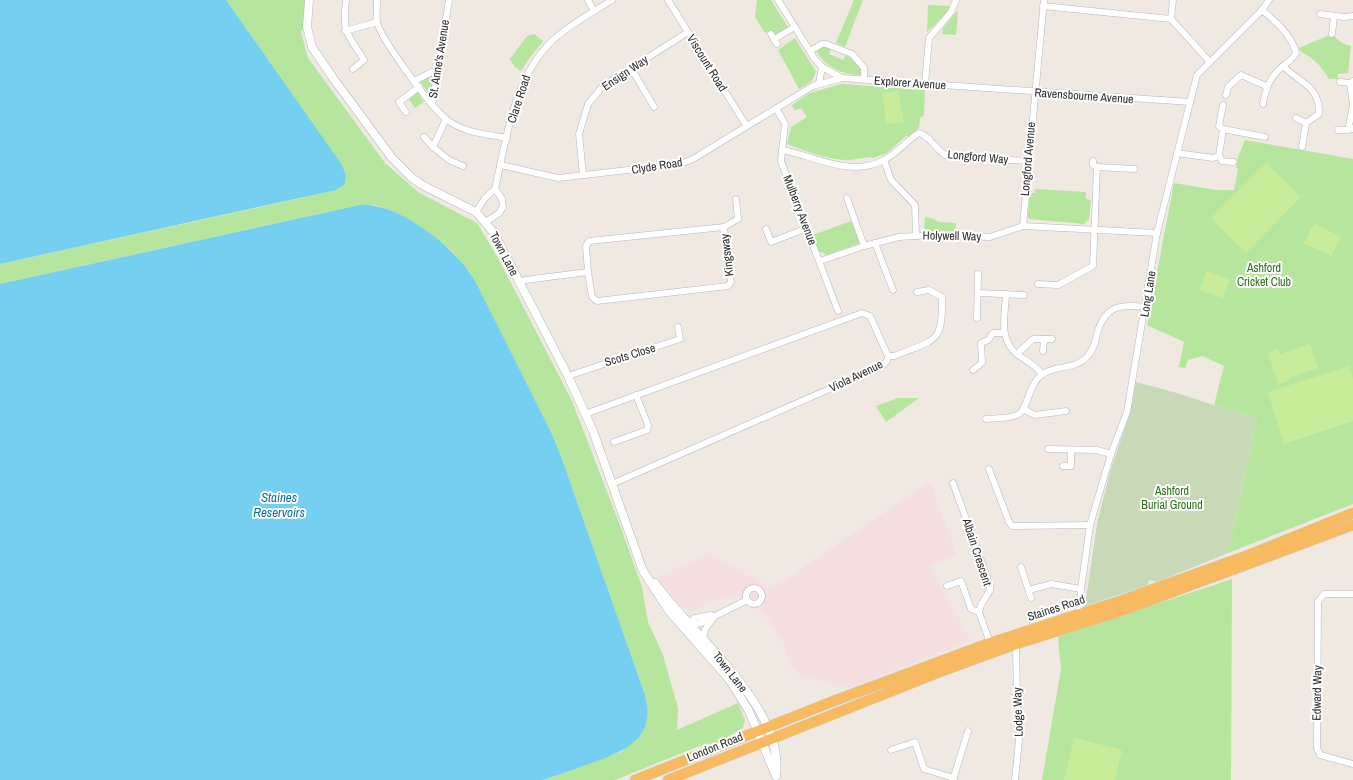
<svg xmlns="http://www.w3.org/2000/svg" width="1353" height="780" font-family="'Archivo Narrow',sans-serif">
<rect width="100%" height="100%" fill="#efe9e1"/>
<path fill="#f5dfe0" d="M930 482 957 555 929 566 971 641 849 688 800 675 791 666 782 640 763 611 737 595 705 604 694 611 685 610 657 578 707 554 763 583 770 590Z"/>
<g fill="#b6e59e">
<path d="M226 0H305L303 29 301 32 308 58 385 163 418 192 477 223 498 258 572 401 621 528 642 587 648 622 663 655 672 687 678 708 677 730 738 703 745 720 743 728 720 741 697 747 615 780H543L621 752 643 730 647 716V701L562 459 552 434 471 274 451 250 429 233 385 208 374 205H360L0 284V264L306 197 345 171Z"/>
<path d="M757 0H771L788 27 781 33 774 34 771 30 765 33 755 17Z"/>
<path d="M854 0H863L845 47 836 43Z"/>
<path d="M928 5 950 6 946 14 927 32Z"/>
<path d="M958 10 956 35 942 34 943 28Z"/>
<path d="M534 34 543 41 528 60 521 71 514 66 510 59 527 36Z"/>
<path d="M1327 36 1335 37 1342 43 1351 46 1348 73 1338 74V79H1329C1322 67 1313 57 1301 52L1299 48Z"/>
<path d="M795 38 816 72 812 81 799 89 778 50Z"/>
<path d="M822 47H827L831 49 829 54 843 60 846 55C853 60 861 65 862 73L861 75C842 75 826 67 816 51Z"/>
<path d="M434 75 431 97 420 81Z"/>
<path d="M841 84 925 90 924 115 920 118 919 128 909 136H906L887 153 873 158 870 157C862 158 853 160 845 160 825 159 806 151 787 144L791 127 807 117 801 108 795 110 792 105 810 93Z"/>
<path d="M417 91 424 102 415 108 408 98Z"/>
<path d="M1245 140 1353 159V504L1228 553 1257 419 1214 405 1224 366 1202 356 1188 360 1185 368 1179 367 1184 342 1147 325 1174 183 1216 190H1234L1238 169 1236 168 1238 157Z"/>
<path d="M1035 189 1086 192V199L1091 200 1089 219 1084 224 1029 219 1028 215 1030 193H1035Z"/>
<path d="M925 217 931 218 939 222 956 223 955 232 924 231Z"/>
<path d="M851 221 860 243 827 255 818 251 813 235Z"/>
<path d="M898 398H919L886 422 876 406Z"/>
<path d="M1232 579 1231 780H1042L1061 669 1058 638 1060 636Z"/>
</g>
<path fill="#c8d9b8" d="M1136 382 1177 393 1257 419 1228 553 1157 582 1149 580 1148 585 1085 606 1097 524 1110 472 1129 416Z"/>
<g fill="#c9ec9a">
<path d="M898 91 904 122 887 124 882 93Z"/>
<path d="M1266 163 1301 197 1246 253 1211 218Z"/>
<path d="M1314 223 1341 237 1331 256 1304 243Z"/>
<path d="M1206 271 1230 279 1223 298 1200 290Z"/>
<path d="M1310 344 1318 368 1288 378 1289 381 1278 384 1268 353 1278 349 1280 354Z"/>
<path d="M1349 366 1353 379V421L1284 444 1268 392Z"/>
<path d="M1074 738 1122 750 1115 780H1064Z"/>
</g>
<g fill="#75cff0">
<path d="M0 0H226L342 165 346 175 345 184 336 190 0 264Z"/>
<path d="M360 205C399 202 457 249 475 281L552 434 562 459 645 695C657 740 623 752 589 764 574 769 558 775 543 780H0V284Z"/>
</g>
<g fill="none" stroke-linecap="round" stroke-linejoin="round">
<g stroke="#b4b7c1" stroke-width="7">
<g id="minor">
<path d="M346 0C342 33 347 33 364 60L353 69"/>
<path d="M377 0C377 7 376 15 377 22 380 38 432 108 446 119 463 133 487 134 507 138"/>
<path d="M588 0 594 11"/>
<path d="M668 0 746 125"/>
<path d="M778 0 814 58 822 67 842 78"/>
<path d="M1173 0 1171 19 1209 61"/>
<path d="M1043 6 1171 19"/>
<path d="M1262 10C1275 21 1292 35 1296 53 1293 59 1288 62 1283 66 1270 77 1266 87 1263 104"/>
<path d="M1320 14 1344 17 1353 16"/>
<path d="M345 31 377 22"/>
<path d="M771 34 777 44"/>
<path d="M1332 34 1334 16"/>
<path d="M774 39 795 27"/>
<path d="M810 51 822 44H826L852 54 864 68V80"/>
<path d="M1283 66C1300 83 1320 86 1319 114L1306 123 1302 147"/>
<path d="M631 68 654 107"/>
<path d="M414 81 438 69"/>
<path d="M1340 82 1350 83 1353 81"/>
<path d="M819 83 822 67"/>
<path d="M1350 83 1353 105 1349 126 1353 129"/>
<path d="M925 84 929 38 951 12 956 0"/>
<path d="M1226 95 1228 87 1241 75 1266 86"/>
<path d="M432 105 449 0"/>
<path d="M1223 105 1219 126 1223 129"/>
<path d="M776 108 785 124 781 161 838 311"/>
<path d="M406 112 399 102 419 87"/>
<path d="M1296 118 1306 123"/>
<path d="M446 119 433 147 449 160 463 166"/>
<path d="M1338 130H1348L1351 128"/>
<path d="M424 137 433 147"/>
<path d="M782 150C815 156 851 178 884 160 898 153 907 140 919 133 930 135 936 151 947 156L1028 161"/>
<path d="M1177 153 1213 158 1219 156 1223 129 1265 137"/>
<path d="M1219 156 1222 161 1233 162"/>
<path d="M884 160 891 180 915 205 916 236"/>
<path d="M501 165 558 178 680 164 693 159 813 86 842 78 1190 102"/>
<path d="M1097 167 1134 169"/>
<path d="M583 175 579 134 588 104 603 86 688 32"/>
<path d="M847 198 864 246"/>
<path d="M476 212 485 198 495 189C507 137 513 78 553 40 570 24 592 13 612 0"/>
<path d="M486 222 499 213 503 207 502 199 495 189"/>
<path d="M1023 226 1044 0"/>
<path d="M724 227 738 219 736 199"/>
<path d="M766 229 771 242 807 228"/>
<path d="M875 243 893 290"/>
<path d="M820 261 864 246 899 237 929 235 990 237 1023 226 1157 233"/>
<path d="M519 282 525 280 588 272 592 297 597 301 728 286 731 282 724 227 589 241 586 246 588 272"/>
<path d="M1038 284 1058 285 1093 266 1097 167 1093 165V161"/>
<path d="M978 293 1024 295"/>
<path d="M1006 294C1005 315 998 340 1018 355 1027 361 1035 365 1042 374"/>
<path d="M977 318 978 274"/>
<path d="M1044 339H1052"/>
<path d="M1017 354 1033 339H1044L1043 351"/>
<path d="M888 356H894C935 339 943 345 942 297L929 290 917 292"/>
<path d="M973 370 982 363 981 343 988 340 993 333H1004"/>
<path d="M568 376 680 339 678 327"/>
<path d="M1023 409 1035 415 1066 411"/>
<path d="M585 414 862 313 870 316 888 356 887 361 882 366 612 484"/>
<path d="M986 419C996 418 1010 419 1019 414 1028 408 1028 386 1041 375 1054 365 1073 370 1086 358 1093 351 1095 343 1097 334 1105 305 1121 304 1146 307"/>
<path d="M614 442 647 430 648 425 636 395"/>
<path d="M1048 449 1097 450 1111 454"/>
<path d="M1063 466H1071V450"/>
<path d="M989 469 1009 522 1012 526 1090 525"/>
<path d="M953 483 990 585V590L981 605 979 612 990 643"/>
<path d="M1021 567 1031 598"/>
<path d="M947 586 961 581 971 609 979 612"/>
<circle cx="754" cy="596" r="8"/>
<path d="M1029 590 1051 584 1081 589"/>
<path d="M1353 594H1324L1318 602 1317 748 1320 755 1353 764"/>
<path d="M1079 614 1081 589 1090 525 1111 454 1127 412 1157 233 1197 75 1262 10 1269 0"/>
<path d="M685 625 695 618 711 615"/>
<path d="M687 626 701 623 747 600"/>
<path d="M703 639 705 629 714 617"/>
<path d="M891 750 915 742 924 769 954 778"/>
<path d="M953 780 968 731"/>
<path d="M1015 780 1020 730 1017 701 1016 644"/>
</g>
</g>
<g stroke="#b4b7c1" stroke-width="9">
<g id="secondary">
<path d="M309 0 307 27 312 47 333 78 392 158 412 178 424 186 476 212 494 233 568 376 593 431 643 571 669 611 729 679 749 711 776 776"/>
<path d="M655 583C691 634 785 707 776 775"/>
</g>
</g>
<g stroke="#c9c9c9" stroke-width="11">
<g id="trunk">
<path d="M635 780 831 702 990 643 1120 601 1246 556 1353 513"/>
<path d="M668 780 942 671 1016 644 1124 610 1353 525"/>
</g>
</g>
<use href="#minor" stroke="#fff" stroke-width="6"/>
<use href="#secondary" stroke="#fff" stroke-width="8"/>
<use href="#trunk" stroke="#f8ba60" stroke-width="10"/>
</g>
<g text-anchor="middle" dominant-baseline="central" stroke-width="4" stroke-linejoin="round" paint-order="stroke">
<g font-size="12" fill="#2e2e2e" stroke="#fff">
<text transform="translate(439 59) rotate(-81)">St. Anne's Avenue</text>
<text transform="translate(707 63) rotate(58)">Viscount Road</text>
<text transform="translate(625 73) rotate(-34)">Ensign Way</text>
<text transform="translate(910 83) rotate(4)">Explorer Avenue</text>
<text transform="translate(1084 96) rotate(4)">Ravensbourne Avenue</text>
<text transform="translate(519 99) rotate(-72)">Clare Road</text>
<text transform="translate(978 157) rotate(5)">Longford Way</text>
<text transform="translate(1028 159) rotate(-85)">Longford Avenue</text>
<text transform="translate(657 166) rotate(-9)">Clyde Road</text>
<text transform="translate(800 210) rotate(69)">Mulberry Avenue</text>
<text transform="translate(952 236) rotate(1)">Holywell Way</text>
<text transform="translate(504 254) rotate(62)">Town Lane</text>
<text transform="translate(727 255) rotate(-97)">Kingsway</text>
<text transform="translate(1148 294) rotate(-81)">Long Lane</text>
<text transform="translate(630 355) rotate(-17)">Scots Close</text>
<text transform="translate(856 376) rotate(-26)">Viola Avenue</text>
<text transform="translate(977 552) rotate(72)">Albain Crescent</text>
<text transform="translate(1056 608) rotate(-18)">Staines Road</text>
<text transform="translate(730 672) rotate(52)">Town Lane</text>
<text transform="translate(1317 693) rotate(-89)">Edward Way</text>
<text transform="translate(1018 712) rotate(-92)">Lodge Way</text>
<text transform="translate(715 747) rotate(-22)">London Road</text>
</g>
<g font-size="12" fill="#2c6e1b" stroke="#fff">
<text x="1264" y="268">Ashford<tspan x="1264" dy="14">Cricket Club</tspan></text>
<text x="1172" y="491">Ashford<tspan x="1172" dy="14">Burial Ground</tspan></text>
</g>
<g font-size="13" font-style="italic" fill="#0d6fa3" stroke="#fff">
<text x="279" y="497">Staines<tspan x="279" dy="15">Reservoirs</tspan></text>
</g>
</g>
</svg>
